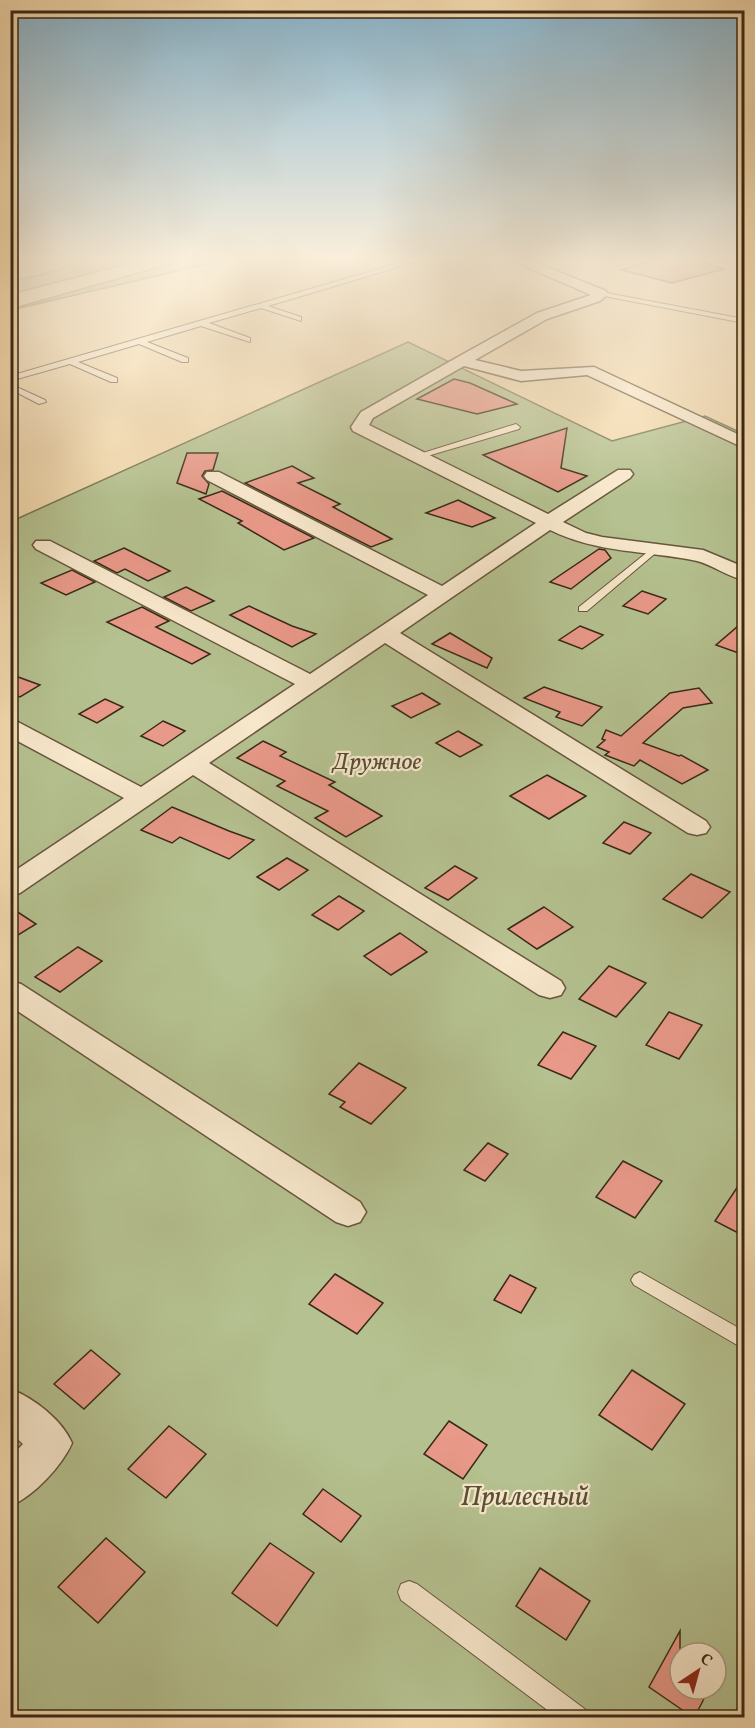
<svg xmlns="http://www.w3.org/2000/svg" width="755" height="1728" font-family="Vollkorn,serif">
<rect width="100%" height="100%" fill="#f4dbb0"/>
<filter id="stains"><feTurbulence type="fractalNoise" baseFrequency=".00333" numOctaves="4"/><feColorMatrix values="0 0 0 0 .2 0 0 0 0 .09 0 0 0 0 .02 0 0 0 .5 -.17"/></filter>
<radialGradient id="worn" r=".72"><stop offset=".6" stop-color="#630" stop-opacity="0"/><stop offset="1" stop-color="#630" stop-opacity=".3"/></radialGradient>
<g fill="#b5c190" stroke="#767553" stroke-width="1.5" fill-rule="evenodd">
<path d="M82 257H153L11 294V281L56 271Z"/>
<path d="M195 257H237L11 310V309Z"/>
<path d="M408 342 612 441 705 416 744 434V1717H11L10 522ZM680 1653H716V1689H680Z"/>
</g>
<g fill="#e99989" stroke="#382916" stroke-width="1.5">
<path d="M661 257H687L724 269 672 283 622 270Z"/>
<path d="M454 379 470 383 517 404 477 414 417 399Z"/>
<path d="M567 428 561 468 587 476 558 492 483 455Z"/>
<path d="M187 453H218L213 470 205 471 202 476 209 484 206 494 177 483Z"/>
<path d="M292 466 314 478 298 483 340 504 333 507 392 539 371 547 245 483Z"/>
<path d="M222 491 314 538 284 550 238 523 242 521 199 499Z"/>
<path d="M458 500 495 518 472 527 426 513Z"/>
<path d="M124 548 170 571 148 581 125 569 117 573 94 561Z"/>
<path d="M599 549 605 550 611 558 571 589 550 582Z"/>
<path d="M72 570 95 582 66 595 41 583Z"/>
<path d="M186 587 214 601 191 611 164 597Z"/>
<path d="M642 591 666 599 648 614 623 606Z"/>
<path d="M249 606 292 626 316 634 292 647 230 615Z"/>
<path d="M142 607 169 621 156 627 210 654 192 664 107 622Z"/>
<path d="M744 621V655L716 645Z"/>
<path d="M580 626 603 635 582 649 559 640Z"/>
<path d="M450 633 492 658 487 668 432 644Z"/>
<path d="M10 674 40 685 20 697 10 693Z"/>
<path d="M544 687 602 707 582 726 556 717 560 712 524 698Z"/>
<path d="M699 688 712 703 683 708 643 743 679 756 681 755 708 770 682 784 640 760 634 766 605 755 609 752 597 747 605 740 602 739 606 730 621 736 670 693Z"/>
<path d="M422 693 440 704 411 718 392 706Z"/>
<path d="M105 699 123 707 97 723 79 714Z"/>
<path d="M163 721 185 731 163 746 141 736Z"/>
<path d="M458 731 482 745 460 757 436 743Z"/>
<path d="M263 741 286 752 280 756 335 782 329 785 382 816 346 837 315 818 328 811 277 786 285 781 237 758Z"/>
<path d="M547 775 586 796 549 819 510 796Z"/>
<path d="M172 807 229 831 254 840 229 859 180 837 172 843 141 830Z"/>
<path d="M624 822 651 833 630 854 603 843Z"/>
<path d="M287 858 308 870 279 890 257 877Z"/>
<path d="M455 866 477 878 448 900 425 888Z"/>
<path d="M691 874 730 892 702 918 663 899Z"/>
<path d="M339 896 364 911 338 930 312 915Z"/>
<path d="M10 907 36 924 10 940Z"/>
<path d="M544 907 573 927 537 949 508 929Z"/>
<path d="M400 933 427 952 391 975 364 956Z"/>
<path d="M78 947 102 961 60 992 35 977Z"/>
<path d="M609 966 646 983 616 1017 579 999Z"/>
<path d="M669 1012 702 1025 679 1059 646 1045Z"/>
<path d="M563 1032 596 1046 571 1079 538 1065Z"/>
<path d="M359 1063 406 1088 371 1124 340 1107 345 1102 329 1094Z"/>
<path d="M488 1143 508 1154 485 1181 464 1170Z"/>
<path d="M623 1161 662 1181 635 1218 596 1197Z"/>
<path d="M744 1177V1236L715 1221Z"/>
<path d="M335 1274 383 1303 357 1334 309 1304Z"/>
<path d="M510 1275 536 1288 521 1313 494 1300Z"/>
<path d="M91 1350 120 1374 84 1409 54 1384Z"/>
<path d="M632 1370 685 1404 652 1450 599 1415Z"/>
<path d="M449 1421 487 1445 463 1479 424 1454Z"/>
<path d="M169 1426 206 1454 166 1498 128 1469Z"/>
<path d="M323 1489 361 1516 341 1542 303 1514Z"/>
<path d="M106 1538 145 1572 98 1623 58 1587Z"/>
<path d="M270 1543 314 1573 277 1626 232 1593Z"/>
<path d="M540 1568 590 1601 566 1640 516 1606Z"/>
<path d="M680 1631V1689H709L694 1718 649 1687Z"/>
</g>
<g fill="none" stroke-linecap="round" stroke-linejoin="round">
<g stroke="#67563c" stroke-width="2">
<g id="lane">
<path d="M420 257H432L268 306 301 317V321L261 308 209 323 250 338V342L201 326 147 342 188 358V362H182L139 344 78 362 117 378V382H111L70 364 10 381V376Z"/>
<path d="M601 292 744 319V323L599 295Z"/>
<path d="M10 384 45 400 46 402 39 404 10 389Z"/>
<path d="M516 424 520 427 519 429 417 459 410 457Z"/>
<path d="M655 546 660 549 658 551 587 611H579V607Z"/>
<path d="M640 1272 744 1331V1349L634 1285 631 1280 634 1275Z"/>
<path d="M409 1581 417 1584 586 1710 590 1718H558L401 1600 398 1592 401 1584Z"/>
</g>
</g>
<g stroke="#67563c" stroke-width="3">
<g id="street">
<path d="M504 257H522L606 291 608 294 600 301 547 319 475 360 521 371 594 367 744 437V448L587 375 521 381 464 366 373 418 369 425 548 514 618 470H630L633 474 630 478 563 522 586 533 602 537 703 550 744 567V580C728 577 713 565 697 561 645 550 599 554 550 530L400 633 706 821 710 827 706 833 697 835 688 833 385 643 209 763 561 981 565 988 561 995 550 998 539 995 193 775 20 893 10 896V874L124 798 10 737V720L18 722 141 787 295 684 36 549 33 545 36 541H50L310 674 428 595 207 480 204 476 207 472H219L442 586 536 523 353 431 351 427 361 412 456 358 537 313 591 295Z"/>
<path d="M10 981 21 984 360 1202 366 1212 360 1222 348 1226 336 1222 10 1006Z"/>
<path d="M10 1389C34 1398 62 1420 72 1443 62 1466 33 1497 10 1506V1457L23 1444 10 1432Z"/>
</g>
</g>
<use href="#lane" fill="#f8e8cc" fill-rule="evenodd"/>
<use href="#street" fill="#f8e8cc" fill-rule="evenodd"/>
</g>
<linearGradient id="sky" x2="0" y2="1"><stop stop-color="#89b7d1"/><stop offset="0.52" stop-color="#faefdb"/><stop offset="1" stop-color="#faefdb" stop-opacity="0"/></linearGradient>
<rect width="755" height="499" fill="url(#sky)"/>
<g text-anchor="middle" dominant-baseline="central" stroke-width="4.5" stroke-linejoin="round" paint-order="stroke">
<g font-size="24" font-style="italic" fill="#574f34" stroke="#f8e8cc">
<text x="377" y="763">Дружное</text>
</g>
<g font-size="28" font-style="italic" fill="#574f34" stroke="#f8e8cc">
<text x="525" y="1497">Прилесный</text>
</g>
</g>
<rect width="755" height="1728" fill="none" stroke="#f4dbb0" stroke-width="36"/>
<rect x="12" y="12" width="731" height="1704" fill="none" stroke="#382916" stroke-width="3"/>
<rect x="18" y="18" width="719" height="1692" fill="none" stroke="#382916" stroke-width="1.5"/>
<g transform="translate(698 1671) rotate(36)"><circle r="28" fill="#f8e8cc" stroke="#ab9c83" stroke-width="1.5"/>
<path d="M0-4.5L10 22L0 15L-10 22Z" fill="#8f2418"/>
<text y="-9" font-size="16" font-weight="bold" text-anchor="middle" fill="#382916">С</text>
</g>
<rect width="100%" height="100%" filter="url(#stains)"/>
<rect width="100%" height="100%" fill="url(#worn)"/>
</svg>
